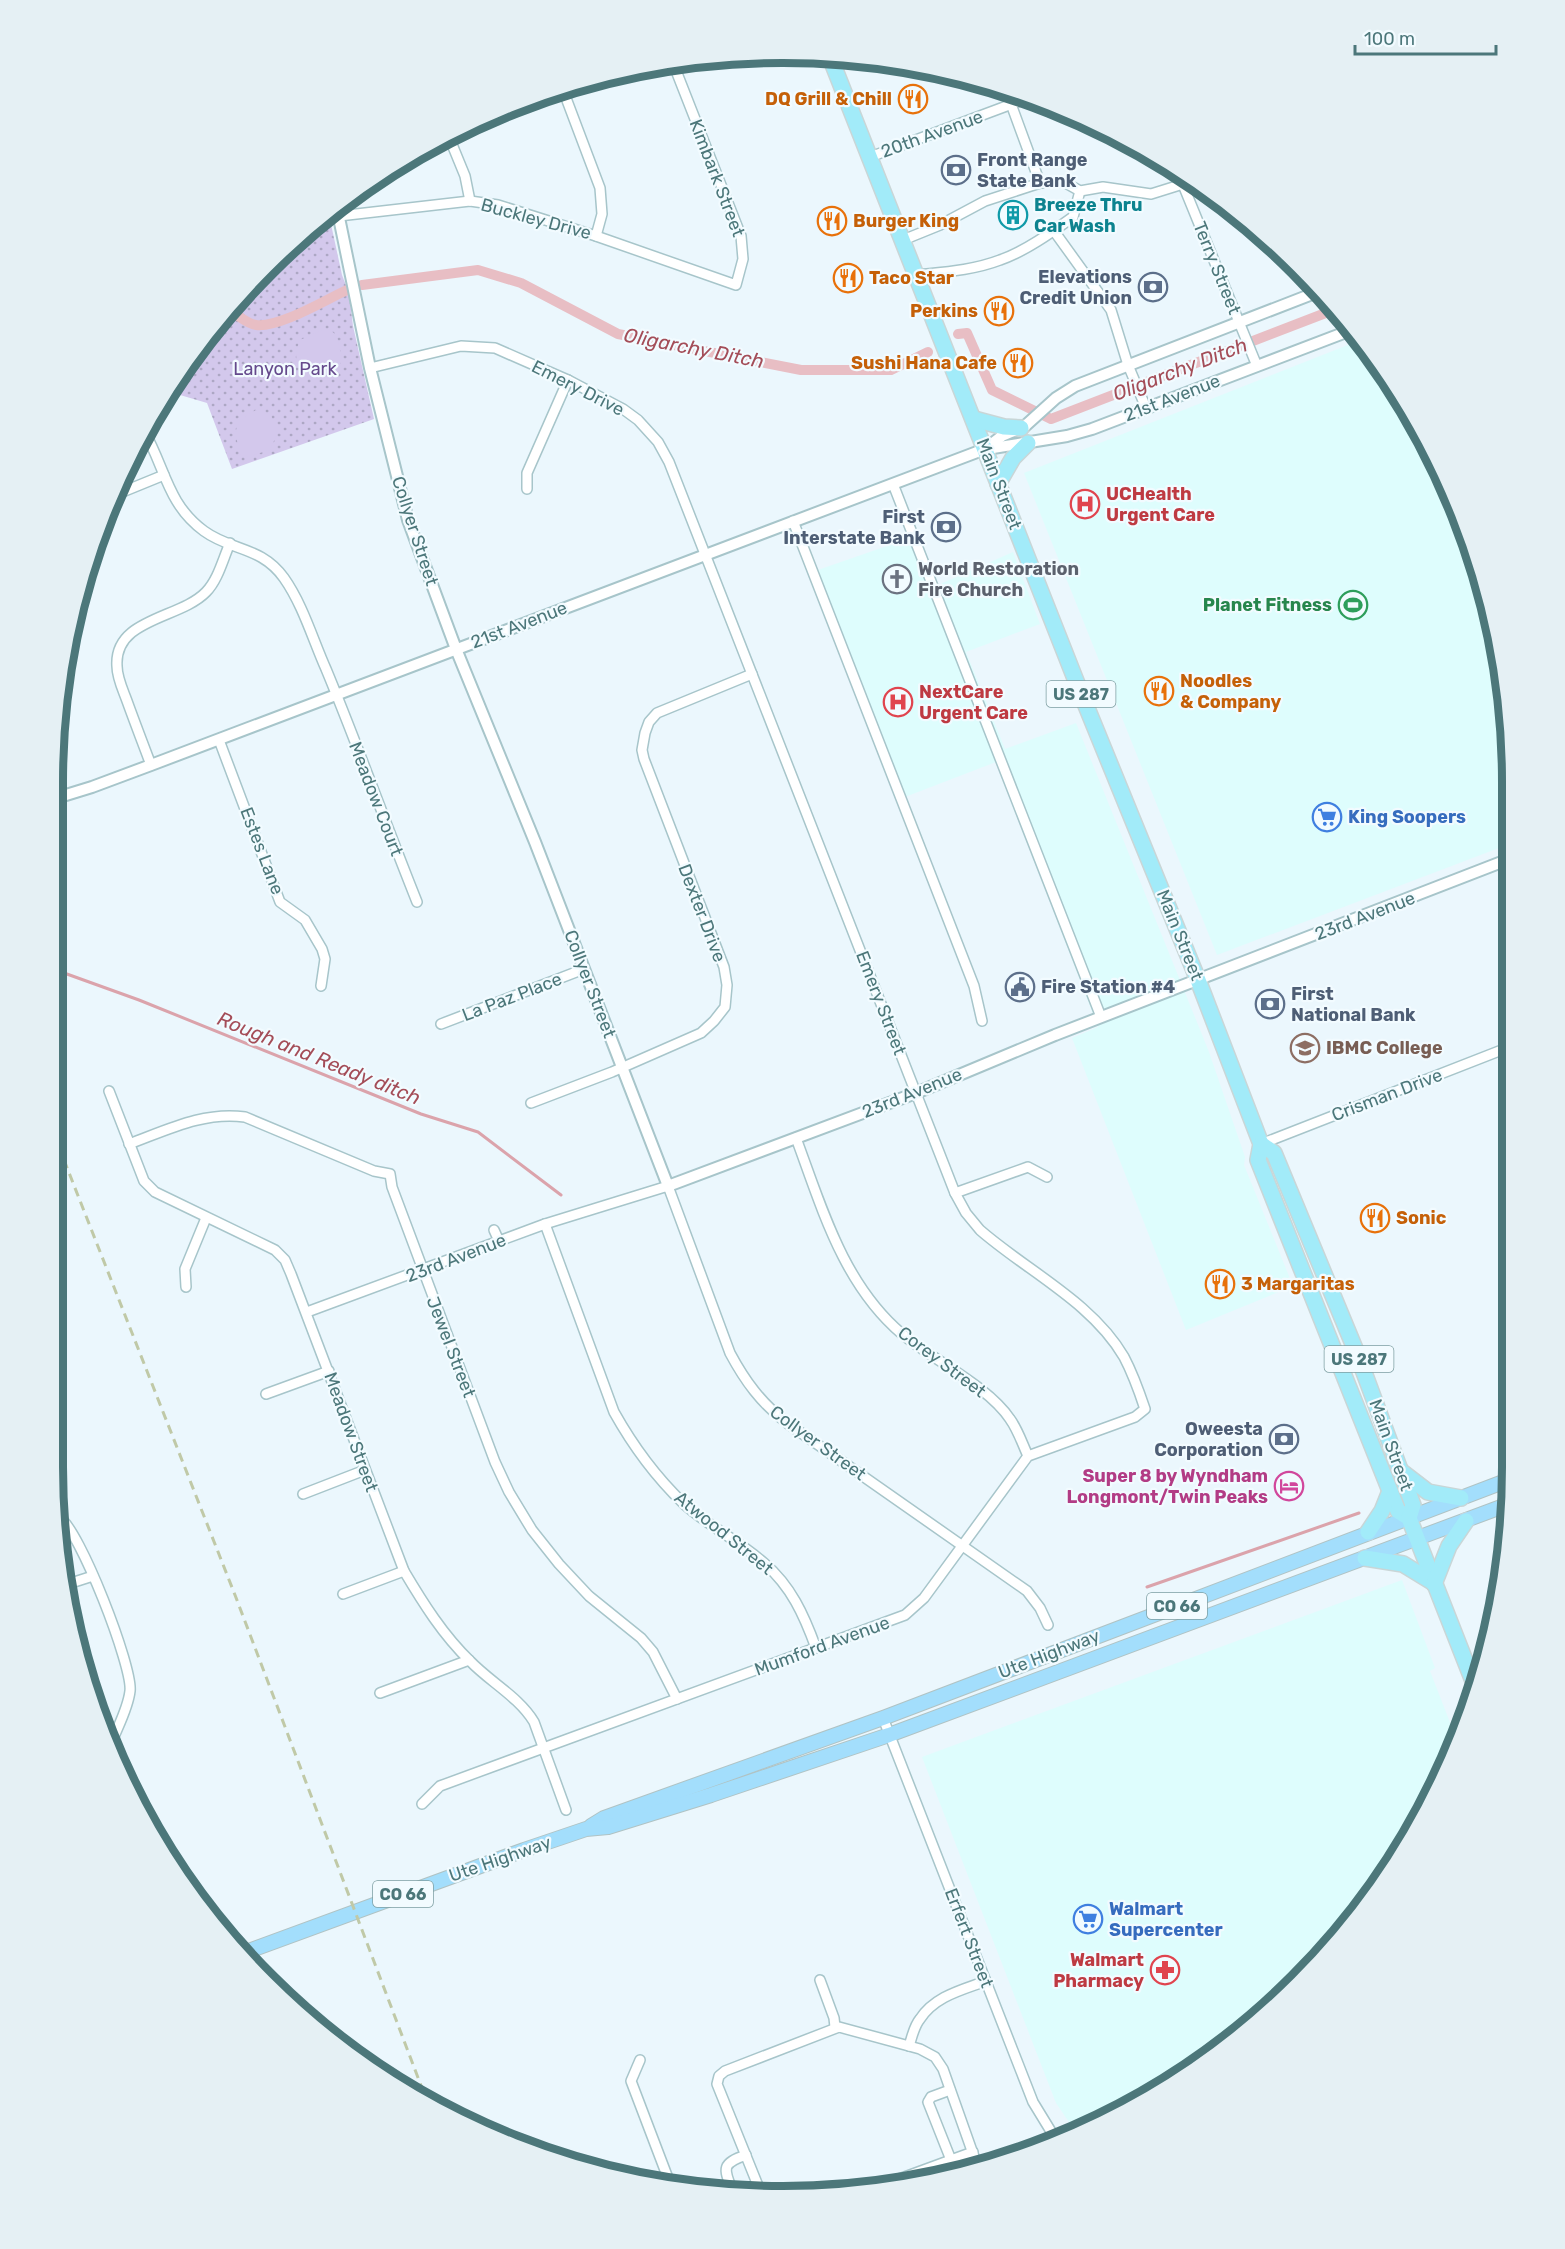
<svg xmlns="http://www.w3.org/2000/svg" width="1565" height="2249" font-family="Rubik,sans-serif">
<defs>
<pattern id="green-dots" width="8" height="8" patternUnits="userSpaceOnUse" patternTransform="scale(1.5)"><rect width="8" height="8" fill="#d3c8ec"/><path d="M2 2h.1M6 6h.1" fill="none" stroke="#ada7c4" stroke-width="1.8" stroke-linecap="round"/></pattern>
</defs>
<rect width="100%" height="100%" fill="#ebf7fd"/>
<g fill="#defdfd">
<path d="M1363 339 1433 453 1499 640 1512 782V843L1217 955 1024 473Z"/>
<path d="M910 538 929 589 1013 552 1040 624 966 652 1005 749 1076 723 1209 1052 1245 1157 1244 1165 1293 1286 1186 1330 1072 1038 1098 1027 996 762 905 797 815 571Z"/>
<path d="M1402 1580 1435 1668 1430 1671 1458 1743 1389 1872 1298 1983 1227 2046 1106 2121 1075 2131 1056 2103 922 1757Z"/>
</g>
<path fill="url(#green-dots)" d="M329 215 342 275 349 293 353 326 374 419 232 469 207 403 170 392 267 266Z"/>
<g fill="#d3c8ec">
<path d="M269 264 275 281 255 288 253 283Z"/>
<path d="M324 329H329C337 335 338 338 339 348 340 348 342 356 342 357 340 387 281 384 300 340Z"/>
<path d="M256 410 271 415 277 434 270 450 247 457 241 455C233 429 232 424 256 410Z"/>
</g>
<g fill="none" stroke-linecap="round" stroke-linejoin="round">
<g stroke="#dba3ab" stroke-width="3">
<path d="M53 969 139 1000 421 1114 478 1132 561 1195"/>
<path d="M1147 1587 1359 1513"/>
</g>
<g stroke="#e8bec4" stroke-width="10">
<path d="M362 285 478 270 521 283 618 334 801 370H891L928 352"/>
<path d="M232 312C239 316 248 324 256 325 279 328 325 300 347 290"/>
<path d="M958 334 967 333 992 390 1051 419 1336 309"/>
</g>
<g stroke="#a7c5ca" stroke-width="12">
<g id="minor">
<path d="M563 90 600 188 602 214 596 236"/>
<path d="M1011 104 1040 183"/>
<path d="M449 137 465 176 470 201"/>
<path d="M870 157 1028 98"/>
<path d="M1177 170 1257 366"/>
<path d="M339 216 470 201 498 205 596 236 736 285 743 259 741 236 673 63"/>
<path d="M1054 231 1111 310 1128 365 1146 408"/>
<path d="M903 240 940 225 985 201 1040 183 1064 182 1080 191 1103 187 1151 194 1183 184"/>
<path d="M917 275C945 272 974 270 1000 260 1024 252 1052 232 1073 217L1080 191"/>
<path d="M370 368 461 346 495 348 568 380 623 409 638 420 658 442 669 462 955 1193 966 1213 980 1230C1027 1271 1092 1302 1124 1357 1133 1374 1139 1391 1145 1409L1135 1417 1028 1456 924 1598 905 1615 440 1786 422 1804"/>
<path d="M144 431C165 467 167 504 204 531 231 551 261 546 284 578 303 605 313 640 326 669 358 746 386 825 417 902"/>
<path d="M893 484 1101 1017"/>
<path d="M527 489V473L568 380"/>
<path d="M115 495 164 475"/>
<path d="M793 521 974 986 982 1021"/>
<path d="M219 740 280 902 305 920 322 949 325 959 321 986"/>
<path d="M151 765C143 744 135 723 127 701 123 690 117 678 117 666 114 618 180 619 206 592 218 580 223 559 230 543"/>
<path d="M441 1024 584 969"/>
<path d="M109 1091 144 1181 155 1192 275 1250 285 1260 291 1274 404 1571C423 1603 443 1635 470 1661 490 1682 519 1697 534 1722L566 1810"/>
<path d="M531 1103 612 1072 701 1033 714 1021 725 1007 727 985 724 967 644 759 642 750 645 733 649 722 657 713 752 674"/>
<path d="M796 1138C822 1208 843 1284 902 1334 933 1360 988 1386 1010 1419 1018 1430 1022 1443 1028 1456"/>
<path d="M129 1144C167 1130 204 1111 245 1117L374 1171 390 1174 392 1187 495 1462 509 1492 532 1530 559 1564 589 1596 641 1638 653 1652 677 1699"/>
<path d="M1261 1144 1512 1046"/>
<path d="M955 1193 1028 1167 1047 1177"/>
<path d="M545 1224 614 1412C633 1446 655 1476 683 1503 708 1526 739 1541 764 1563 791 1586 804 1615 816 1648"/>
<path d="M494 1230 499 1241"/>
<path d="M186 1287 185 1269 206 1218"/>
<path d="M307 1312 545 1224 668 1186 730 1353C745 1381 761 1403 787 1423L1027 1591 1040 1608 1048 1625"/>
<path d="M266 1394 329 1371"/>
<path d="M303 1494 365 1470"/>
<path d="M59 1517C79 1528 133 1667 130 1691 128 1709 117 1728 111 1744"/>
<path d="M68 1584 93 1576"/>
<path d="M343 1594 404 1571"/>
<path d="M380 1693 469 1660"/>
<path d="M883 1718 1033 2102 1055 2138"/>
<path d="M820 1980 834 2018 835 2027"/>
<path d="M909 2046C912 2037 914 2026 920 2019 935 1996 962 1990 986 1981"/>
<path d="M640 2060 631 2081 671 2186"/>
<path d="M951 2160 973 2152"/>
<path d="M872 2189 951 2160 928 2102 931 2097 950 2090"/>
<path d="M733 2192C724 2169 720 2164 746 2155"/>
<path d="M761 2193 717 2084 719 2076 725 2071 839 2027 920 2049 935 2057 943 2069 977 2165"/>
</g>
</g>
<g stroke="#a7c5ca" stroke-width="14">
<g id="tertiary">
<path d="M337 208 370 368 408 520 456 649 535 842 668 1186 916 1093 1055 1035 1512 858"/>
<path d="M987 449 1067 436 1092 429 1354 329"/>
<path d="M53 799 92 787 151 765 985 449 1002 436 1025 426 1056 398 1075 386 1320 291"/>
</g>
</g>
<g stroke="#b0c3c4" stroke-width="16">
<g id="primary">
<path d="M591 1826 604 1818 883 1718 1511 1479"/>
<path d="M246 1952 524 1850 586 1829 608 1827 711 1795 889 1735 1509 1504"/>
</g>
</g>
<g stroke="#c9d6d7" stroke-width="18">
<g id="trunk">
<path d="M830 57 1076 681 1198 980 1261 1144 1258 1160 1398 1511 1409 1518 1475 1686"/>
<path d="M974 419 1004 427 1021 428"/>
<path d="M998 484 1013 458 1028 443"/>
<path d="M1261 1144 1274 1153 1358 1356 1413 1505 1409 1518"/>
<path d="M1402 1472 1428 1492 1461 1498"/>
<path d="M1368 1532 1382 1511 1390 1491"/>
<path d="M1365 1558 1403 1564 1434 1583"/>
<path d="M1434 1584 1449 1546 1466 1521"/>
</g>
</g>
<use href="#minor" stroke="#fff" stroke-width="9"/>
<use href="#tertiary" stroke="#fff" stroke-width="10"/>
<use href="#primary" stroke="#a3defc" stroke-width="14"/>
<use href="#trunk" stroke="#a2ebf9" stroke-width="15"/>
<path stroke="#c0c9a7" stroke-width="3" stroke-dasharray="9 6" stroke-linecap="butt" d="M53 1132 235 1595 428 2104"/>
</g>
<defs>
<g id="restaurant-ring" transform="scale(1.5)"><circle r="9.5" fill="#f2fbff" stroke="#e8710a" stroke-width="1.5"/><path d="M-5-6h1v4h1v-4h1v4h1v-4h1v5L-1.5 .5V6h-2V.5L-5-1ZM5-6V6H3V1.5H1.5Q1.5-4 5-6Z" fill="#e8710a"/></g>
<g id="bank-ring" transform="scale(1.5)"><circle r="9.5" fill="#f2fbff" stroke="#5c6f8a" stroke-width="1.5"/><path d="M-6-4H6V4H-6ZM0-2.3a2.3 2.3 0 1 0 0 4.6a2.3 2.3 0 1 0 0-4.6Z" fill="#5c6f8a"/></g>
<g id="building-ring" transform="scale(1.5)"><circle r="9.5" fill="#f2fbff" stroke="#0f9aa8" stroke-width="1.5"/><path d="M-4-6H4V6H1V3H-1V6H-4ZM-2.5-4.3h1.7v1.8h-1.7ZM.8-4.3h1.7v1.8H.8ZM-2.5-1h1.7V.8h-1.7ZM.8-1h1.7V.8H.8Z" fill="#0f9aa8"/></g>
<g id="hospital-ring" transform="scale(1.5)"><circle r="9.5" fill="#f2fbff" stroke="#e0444e" stroke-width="1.5"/><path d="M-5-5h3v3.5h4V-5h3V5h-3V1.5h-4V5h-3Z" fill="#e0444e"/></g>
<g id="church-ring" transform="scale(1.5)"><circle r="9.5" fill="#f2fbff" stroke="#6b7280" stroke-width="1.5"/><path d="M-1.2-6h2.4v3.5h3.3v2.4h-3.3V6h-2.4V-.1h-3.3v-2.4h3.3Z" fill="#6b7280"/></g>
<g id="stadium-ring" transform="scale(1.5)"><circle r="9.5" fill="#f2fbff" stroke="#2e9e5b" stroke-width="1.5"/><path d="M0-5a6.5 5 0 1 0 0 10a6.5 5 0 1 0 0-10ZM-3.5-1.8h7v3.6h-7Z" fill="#2e9e5b"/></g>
<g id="supermarket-ring" transform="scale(1.5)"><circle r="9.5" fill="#f2fbff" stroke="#3f7fe0" stroke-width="1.5"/><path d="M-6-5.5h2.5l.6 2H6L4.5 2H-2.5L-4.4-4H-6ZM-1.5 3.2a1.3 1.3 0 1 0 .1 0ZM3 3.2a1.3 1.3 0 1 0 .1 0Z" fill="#3f7fe0"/></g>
<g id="civic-ring" transform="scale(1.5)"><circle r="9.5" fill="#f2fbff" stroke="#5c6f8a" stroke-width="1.5"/><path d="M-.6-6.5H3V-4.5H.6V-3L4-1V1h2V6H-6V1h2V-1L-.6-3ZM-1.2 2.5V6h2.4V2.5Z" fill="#5c6f8a"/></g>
<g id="university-ring" transform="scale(1.5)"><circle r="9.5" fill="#f2fbff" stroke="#8d6e63" stroke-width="1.5"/><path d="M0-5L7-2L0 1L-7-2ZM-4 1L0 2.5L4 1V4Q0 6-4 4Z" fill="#8d6e63"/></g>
<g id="hotel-ring" transform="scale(1.5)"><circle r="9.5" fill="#f2fbff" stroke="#d1479c" stroke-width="1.5"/><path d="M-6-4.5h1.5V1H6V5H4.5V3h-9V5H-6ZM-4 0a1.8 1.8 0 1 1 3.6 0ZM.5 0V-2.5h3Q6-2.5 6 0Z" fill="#d1479c"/></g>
<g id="pharmacy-ring" transform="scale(1.5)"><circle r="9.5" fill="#f2fbff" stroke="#e0444e" stroke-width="1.5"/><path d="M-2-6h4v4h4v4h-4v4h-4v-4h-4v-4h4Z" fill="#e0444e"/></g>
</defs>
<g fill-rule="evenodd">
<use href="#restaurant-ring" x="913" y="99"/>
<use href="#bank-ring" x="956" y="170"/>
<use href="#building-ring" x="1013" y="215"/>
<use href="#restaurant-ring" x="832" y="221"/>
<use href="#restaurant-ring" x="848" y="278"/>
<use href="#bank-ring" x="1153" y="287"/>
<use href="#restaurant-ring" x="999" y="311"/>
<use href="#restaurant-ring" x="1018" y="363"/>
<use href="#hospital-ring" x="1085" y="504"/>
<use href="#bank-ring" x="946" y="527"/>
<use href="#church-ring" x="897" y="579"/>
<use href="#stadium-ring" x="1353" y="605"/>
<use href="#restaurant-ring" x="1159" y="691"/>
<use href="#hospital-ring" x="898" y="702"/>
<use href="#supermarket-ring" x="1327" y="817"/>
<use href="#civic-ring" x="1020" y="987"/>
<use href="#bank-ring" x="1270" y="1004"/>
<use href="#university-ring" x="1305" y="1048"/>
<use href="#restaurant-ring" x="1375" y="1218"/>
<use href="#restaurant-ring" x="1220" y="1284"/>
<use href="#bank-ring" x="1284" y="1439"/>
<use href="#hotel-ring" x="1289" y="1486"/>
<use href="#supermarket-ring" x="1088" y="1919"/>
<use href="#pharmacy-ring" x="1165" y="1970"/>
</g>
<g text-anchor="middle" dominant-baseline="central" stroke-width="4.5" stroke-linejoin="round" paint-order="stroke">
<g fill="#f2fbff" stroke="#7e9fa2" stroke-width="1.5">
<rect x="1046.5" y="681" width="69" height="26" rx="4.5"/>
<rect x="1324.5" y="1346" width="69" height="26" rx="4.5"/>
<rect x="1147" y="1593" width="60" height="26" rx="4.5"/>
<rect x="373" y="1881" width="60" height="26" rx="4.5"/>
</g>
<g font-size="16" font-weight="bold" fill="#4c777a">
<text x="1081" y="694">US 287</text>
<text x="1359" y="1359">US 287</text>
<text x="1177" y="1606">CO 66</text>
<text x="403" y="1894">CO 66</text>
</g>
<g font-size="18" font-weight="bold" fill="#c56008" stroke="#f2fbff" text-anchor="start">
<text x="892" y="99" text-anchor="end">DQ Grill &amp; Chill</text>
<text x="853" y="221">Burger King</text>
<text x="869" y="278">Taco Star</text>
<text x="978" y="311" text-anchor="end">Perkins</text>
<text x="997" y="363" text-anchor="end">Sushi Hana Cafe</text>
<text x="1180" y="681">Noodles<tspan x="1180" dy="21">&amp; Company</tspan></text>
<text x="1396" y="1218">Sonic</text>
<text x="1241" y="1284">3 Margaritas</text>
</g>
<g font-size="18" fill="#4c777a" stroke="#f2fbff">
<text transform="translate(932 134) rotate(-20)">20th Avenue</text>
<text transform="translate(717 178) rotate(69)">Kimbark Street</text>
<text transform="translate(536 219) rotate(15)">Buckley Drive</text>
<text transform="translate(1217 268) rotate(68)">Terry Street</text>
<text transform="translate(578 388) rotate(27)">Emery Drive</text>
<text transform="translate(1172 398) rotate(-21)">21st Avenue</text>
<text transform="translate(999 484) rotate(69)">Main Street</text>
<text transform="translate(415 531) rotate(72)">Collyer Street</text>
<text transform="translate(519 625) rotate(-21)">21st Avenue</text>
<text transform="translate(376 799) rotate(69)">Meadow Court</text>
<text transform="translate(262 851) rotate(69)">Estes Lane</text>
<text transform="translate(702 913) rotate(69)">Dexter Drive</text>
<text transform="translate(1365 916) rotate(-21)">23rd Avenue</text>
<text transform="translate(1180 935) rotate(68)">Main Street</text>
<text transform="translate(590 984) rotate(69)">Collyer Street</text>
<text transform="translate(512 997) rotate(-21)">La Paz Place</text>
<text transform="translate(881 1003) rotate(69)">Emery Street</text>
<text transform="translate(912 1093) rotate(-22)">23rd Avenue</text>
<text transform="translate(1387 1095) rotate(-21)">Crisman Drive</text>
<text transform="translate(456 1258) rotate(-21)">23rd Avenue</text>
<text transform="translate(451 1347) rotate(69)">Jewel Street</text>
<text transform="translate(942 1362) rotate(37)">Corey Street</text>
<text transform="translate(351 1432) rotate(70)">Meadow Street</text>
<text transform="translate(818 1443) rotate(36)">Collyer Street</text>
<text transform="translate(1391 1445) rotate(70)">Main Street</text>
<text transform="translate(724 1533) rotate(39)">Atwood Street</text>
<text transform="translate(822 1646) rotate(-20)">Mumford Avenue</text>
<text transform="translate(1049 1654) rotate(-21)">Ute Highway</text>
<text transform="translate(500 1859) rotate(-19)">Ute Highway</text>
<text transform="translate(969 1938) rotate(69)">Erfert Street</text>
</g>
<g font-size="18" font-weight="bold" fill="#4e5e75" stroke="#f2fbff" text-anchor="start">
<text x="977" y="160">Front Range<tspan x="977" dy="21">State Bank</tspan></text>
<text x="1132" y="277" text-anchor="end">Elevations<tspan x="1132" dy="21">Credit Union</tspan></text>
<text x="925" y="517" text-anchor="end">First<tspan x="925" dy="21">Interstate Bank</tspan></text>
<text x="1041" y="987">Fire Station #4</text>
<text x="1291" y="994">First<tspan x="1291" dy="21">National Bank</tspan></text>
<text x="1263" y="1429" text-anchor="end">Oweesta<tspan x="1263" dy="21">Corporation</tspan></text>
</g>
<g font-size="18" font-weight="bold" fill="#0d838f" stroke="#f2fbff" text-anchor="start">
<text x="1034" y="205">Breeze Thru<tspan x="1034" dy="21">Car Wash</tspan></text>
</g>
<g font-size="18" fill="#65498c" stroke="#f2fbff">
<text x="285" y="369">Lanyon Park</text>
</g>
<g font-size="18" font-weight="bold" fill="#be3a42" stroke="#f2fbff" text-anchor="start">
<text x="1106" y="494">UCHealth<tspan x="1106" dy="21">Urgent Care</tspan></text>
<text x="919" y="692">NextCare<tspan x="919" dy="21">Urgent Care</tspan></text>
<text x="1144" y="1960" text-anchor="end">Walmart<tspan x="1144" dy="21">Pharmacy</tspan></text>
</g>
<g font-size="18" font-weight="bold" fill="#5b616d" stroke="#f2fbff" text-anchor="start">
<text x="918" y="569">World Restoration<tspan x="918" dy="21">Fire Church</tspan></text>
</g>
<g font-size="18" font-weight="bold" fill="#27864d" stroke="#f2fbff" text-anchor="end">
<text x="1332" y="605">Planet Fitness</text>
</g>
<g font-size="18" font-weight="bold" fill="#366cbe" stroke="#f2fbff" text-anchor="start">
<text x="1348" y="817">King Soopers</text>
<text x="1109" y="1909">Walmart<tspan x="1109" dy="21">Supercenter</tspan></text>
</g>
<g font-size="18" font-weight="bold" fill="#785e54" stroke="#f2fbff" text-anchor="start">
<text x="1326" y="1048">IBMC College</text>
</g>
<g font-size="18" font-weight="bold" fill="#b23c85" stroke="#f2fbff" text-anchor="end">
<text x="1268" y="1476">Super 8 by Wyndham<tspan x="1268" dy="21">Longmont/Twin Peaks</tspan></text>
</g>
<g font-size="20" font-style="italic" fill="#a44d58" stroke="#f2fbff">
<text transform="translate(694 348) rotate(11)">Oligarchy Ditch</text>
<text transform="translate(1180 369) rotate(-21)">Oligarchy Ditch</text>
<text transform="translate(319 1058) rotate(22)">Rough and Ready ditch</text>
</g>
</g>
<path d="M0 0H1565V2249H0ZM782 63H783A719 719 0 0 1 1502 782V1467A719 719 0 0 1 783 2186H782A719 719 0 0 1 63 1467V782A719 719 0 0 1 782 63Z" fill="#e5f0f4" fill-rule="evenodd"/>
<path fill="none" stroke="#4c777a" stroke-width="8" d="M782 63H783A719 719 0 0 1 1502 782V1467A719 719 0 0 1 783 2186H782A719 719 0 0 1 63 1467V782A719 719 0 0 1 782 63Z"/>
<path d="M1355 45v9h141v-9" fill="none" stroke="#4c777a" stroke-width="3"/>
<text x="1364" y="45" font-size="18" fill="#4c777a" stroke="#f2fbff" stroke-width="4.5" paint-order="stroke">100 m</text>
</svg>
